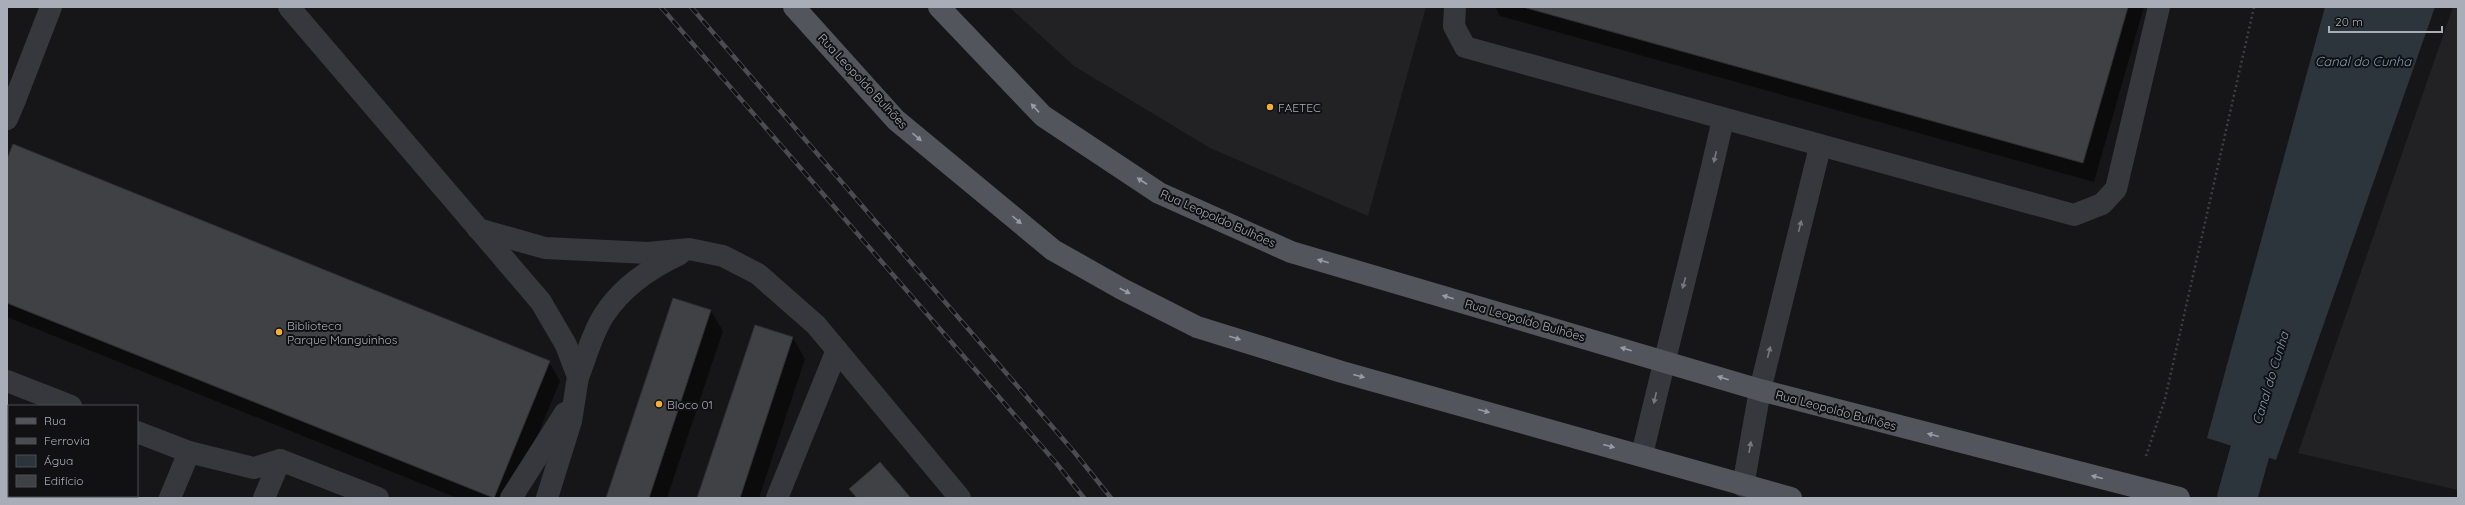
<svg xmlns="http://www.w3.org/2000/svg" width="2465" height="505" font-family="Quicksand,sans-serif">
<rect width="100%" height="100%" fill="#161618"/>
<g fill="#222225">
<path d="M1009 7H1426L1368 216 1210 148 1074 66Z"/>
<path d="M2453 7H2458V490L2298 453Z"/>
</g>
<path fill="#2c353c" d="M2325 7H2435L2276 460 2207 438Z"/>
<g fill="#0007">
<path d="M1495 7H2144L2094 182 1500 16Z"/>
<path d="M7 162 549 362 560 381 512 498H457L7 317Z"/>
<path d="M673 299 711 311 723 331 667 498H607Z"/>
<path d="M756 326 793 338 805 359 759 498H698Z"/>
</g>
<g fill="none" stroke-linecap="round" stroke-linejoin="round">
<path stroke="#2c353c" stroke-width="40" d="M2237 498 2265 398"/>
</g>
<g fill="#404145" stroke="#303034">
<path d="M1523 7H2128L2083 163Z"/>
<path d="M13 144 550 361 494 498 7 303V159Z"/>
<path d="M673 298 711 310 649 498H606Z"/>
<path d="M755 325 793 337 740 498H697Z"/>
<path d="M880 462 911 498H857L849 489Z"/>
</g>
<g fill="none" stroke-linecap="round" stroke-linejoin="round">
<path stroke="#3d3f44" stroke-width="2.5" stroke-dasharray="2 3" stroke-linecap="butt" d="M2146 456 2165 399 2254 7"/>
<g stroke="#37383d" stroke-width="22">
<path d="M289 7 541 302 566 345 578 377 571 421 547 498"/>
<path d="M1455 7 1454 26 1465 47 2074 215 2102 204 2116 189 2159 7"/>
<path d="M7 97 15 100 51 7"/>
<path d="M7 119 15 100"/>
<path d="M478 229 545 248 648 253 689 249 723 256 758 274 816 325 960 498"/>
<path d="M578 377C586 358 592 333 604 315 622 287 650 268 680 254"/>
<path d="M7 381 71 406"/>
<path d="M137 432 189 452 170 498"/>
<path d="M189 452 254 468 280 460 264 498"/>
<path d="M1642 455C1668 343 1698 232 1723 119"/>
<path d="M280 460 378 498"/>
<path d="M1743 486 1760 390 1820 147"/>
<path d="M511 498 565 413"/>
<path d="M777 498 837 350"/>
</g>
<g stroke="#53555c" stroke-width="22">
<path d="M794 7 896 120 1053 250 1122 289 1197 327 1342 372 1791 498"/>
<path d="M939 7 1043 116 1159 193 1291 252 1760 390 2179 498"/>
</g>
<g stroke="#4a4c52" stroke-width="4.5">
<g id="rail">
<path d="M661 7 1057 464 1084 498"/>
<path d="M691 7 1075 453 1111 498"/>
</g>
</g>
<use href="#rail" stroke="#111113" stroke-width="3" stroke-dasharray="9" stroke-linecap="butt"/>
</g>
<defs><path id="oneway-solid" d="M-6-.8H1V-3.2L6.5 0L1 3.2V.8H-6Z"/></defs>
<g fill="#979ba6">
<use href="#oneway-solid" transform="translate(1035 108) rotate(-133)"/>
<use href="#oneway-solid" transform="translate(917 137) rotate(40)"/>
<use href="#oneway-solid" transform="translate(1142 181) rotate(-147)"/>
<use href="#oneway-solid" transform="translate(1017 220) rotate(40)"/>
<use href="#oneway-solid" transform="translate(1323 261) rotate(-164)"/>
<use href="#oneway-solid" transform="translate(1125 291) rotate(27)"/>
<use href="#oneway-solid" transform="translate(1448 297) rotate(-164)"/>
<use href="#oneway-solid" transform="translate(1235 338) rotate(17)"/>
<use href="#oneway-solid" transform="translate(1626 349) rotate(-164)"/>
<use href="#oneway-solid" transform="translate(1359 376) rotate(15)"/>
<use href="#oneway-solid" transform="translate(1723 378) rotate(-163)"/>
<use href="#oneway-solid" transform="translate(1484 411) rotate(15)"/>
<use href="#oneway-solid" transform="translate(1933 435) rotate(-165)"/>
<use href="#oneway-solid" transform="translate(1609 446) rotate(15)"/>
<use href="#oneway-solid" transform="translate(2097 477) rotate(-166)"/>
</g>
<g fill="#757881">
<use href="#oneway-solid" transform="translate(1715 157) rotate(103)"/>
<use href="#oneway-solid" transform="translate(1800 226) rotate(-76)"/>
<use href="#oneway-solid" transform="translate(1684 283) rotate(105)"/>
<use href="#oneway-solid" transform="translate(1769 352) rotate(-76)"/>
<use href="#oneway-solid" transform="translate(1655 398) rotate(103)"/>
<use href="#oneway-solid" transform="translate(1750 447) rotate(-80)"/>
</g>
<g fill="#f2b134" stroke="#111113" stroke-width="1.5">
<circle cx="1270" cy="107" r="4"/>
<circle cx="279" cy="332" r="4"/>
<circle cx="659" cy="404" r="4"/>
</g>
<g text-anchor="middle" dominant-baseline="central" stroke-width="4" stroke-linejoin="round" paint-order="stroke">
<g font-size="12" fill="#a8adb8" stroke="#111113">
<text transform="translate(863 81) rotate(47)">Rua Leopoldo Bulhões</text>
<text transform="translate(1218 218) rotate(24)">Rua Leopoldo Bulhões</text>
<text transform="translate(1525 320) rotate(16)">Rua Leopoldo Bulhões</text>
<text transform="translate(1836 410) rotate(15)">Rua Leopoldo Bulhões</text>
</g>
<g font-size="12" fill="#a8adb8" stroke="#111113" text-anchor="start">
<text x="1278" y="107">FAETEC</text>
<text x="287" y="325">Biblioteca<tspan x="287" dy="14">Parque Manguinhos</tspan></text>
<text x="667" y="404">Bloco 01</text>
</g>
<g font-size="13" font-style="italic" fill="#7f9bb3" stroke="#111113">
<text x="2363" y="61">Canal do Cunha</text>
<text transform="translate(2270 378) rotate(-73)">Canal do Cunha</text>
</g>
</g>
<rect width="2465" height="505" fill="none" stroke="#a8adb8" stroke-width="16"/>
<rect x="8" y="405" width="130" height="92" fill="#111113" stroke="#4d4f55"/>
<rect x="16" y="418" width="20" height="6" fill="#53555c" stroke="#4d4f55"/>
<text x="44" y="425" font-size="12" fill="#a8adb8">Rua</text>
<rect x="16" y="438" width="20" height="6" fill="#4a4c52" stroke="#4d4f55"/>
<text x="44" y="445" font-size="12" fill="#a8adb8">Ferrovia</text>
<rect x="16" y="455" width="20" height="12" fill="#2c353c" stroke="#4d4f55"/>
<text x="44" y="465" font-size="12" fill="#a8adb8">Água</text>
<rect x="16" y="475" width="20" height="12" fill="#404145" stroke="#4d4f55"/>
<text x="44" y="485" font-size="12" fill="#a8adb8">Edifício</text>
<path d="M2329 26v6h113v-6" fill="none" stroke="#a8adb8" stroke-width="2"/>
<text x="2335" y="26" font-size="12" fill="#a8adb8" stroke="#111113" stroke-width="3" paint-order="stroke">20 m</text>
</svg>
